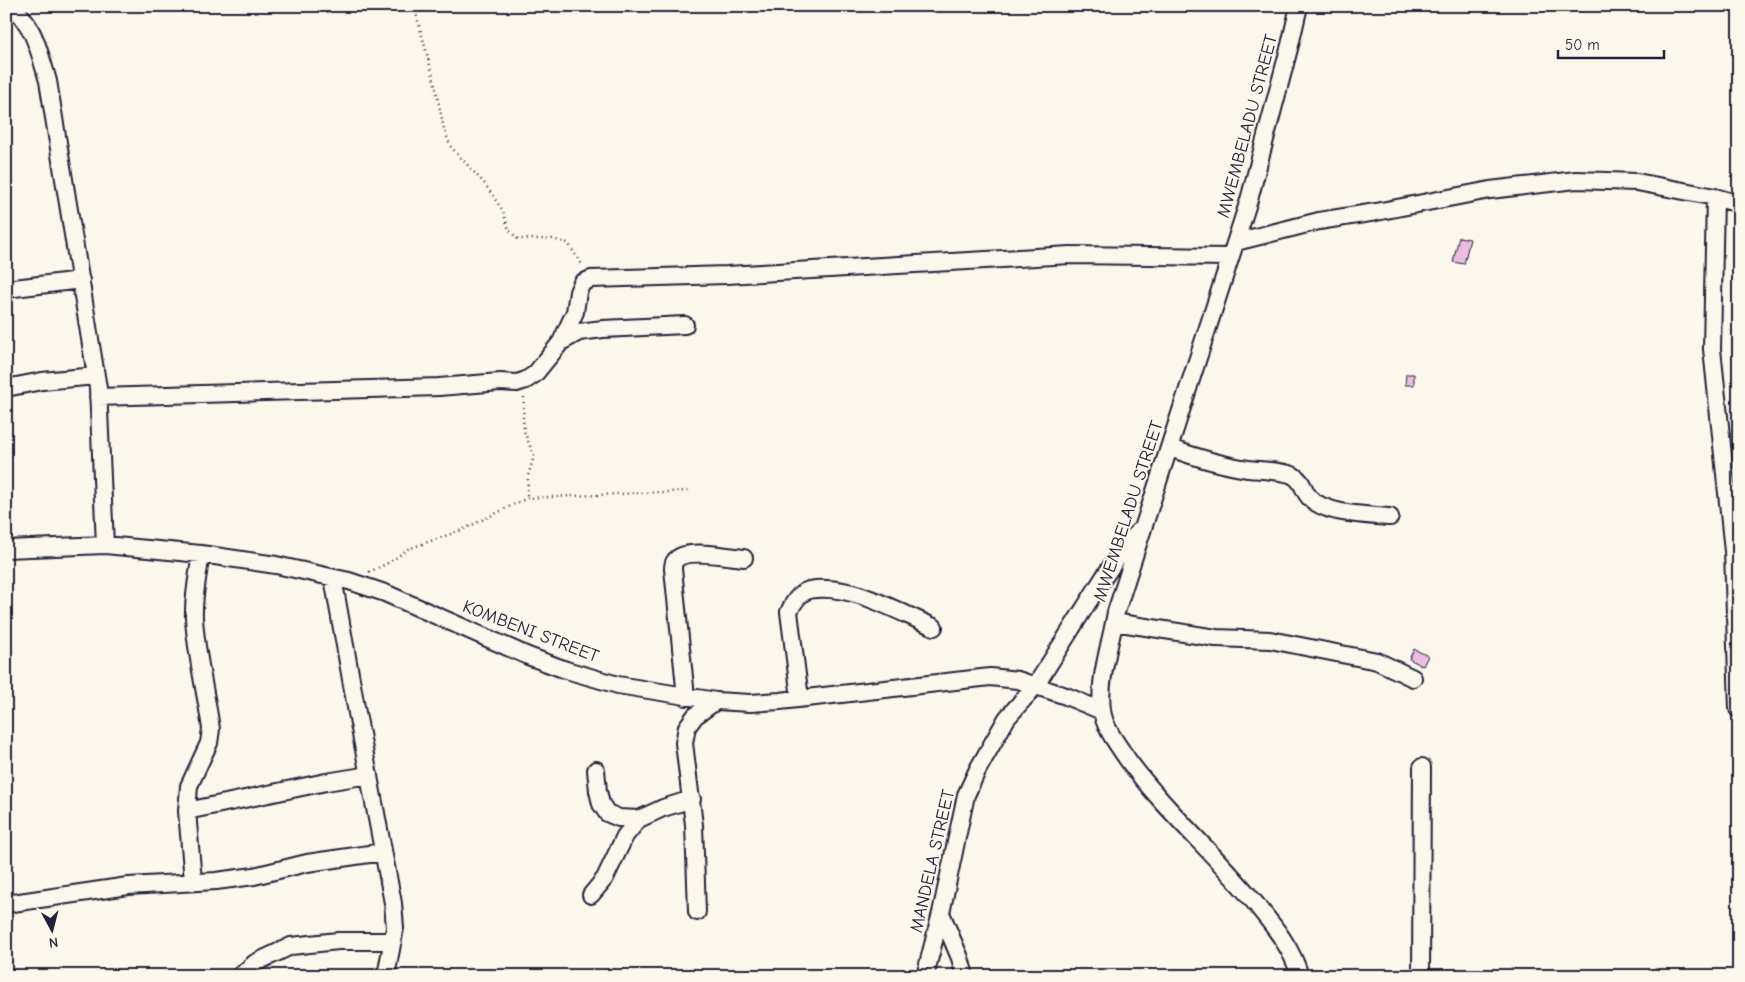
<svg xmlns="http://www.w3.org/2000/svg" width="1745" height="982" viewBox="0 0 1745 982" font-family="'Comic Neue',sans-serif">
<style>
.building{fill:#ebbde0;stroke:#22223b}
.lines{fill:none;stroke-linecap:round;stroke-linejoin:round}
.minor-casing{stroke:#22223b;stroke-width:20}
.path{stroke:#22223b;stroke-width:2.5;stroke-dasharray:1 4;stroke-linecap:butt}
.minor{stroke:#fbf7ec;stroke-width:16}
.labels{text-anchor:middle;stroke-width:4;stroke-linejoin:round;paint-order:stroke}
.street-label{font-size:18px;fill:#22223b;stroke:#fbf7ec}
</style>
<rect width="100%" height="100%" fill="#fbf7ec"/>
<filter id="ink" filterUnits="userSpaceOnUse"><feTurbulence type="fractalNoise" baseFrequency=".02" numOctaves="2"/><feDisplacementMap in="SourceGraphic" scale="10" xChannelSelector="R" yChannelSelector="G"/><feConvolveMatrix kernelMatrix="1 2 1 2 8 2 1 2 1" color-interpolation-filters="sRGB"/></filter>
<g filter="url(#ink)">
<path class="building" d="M1459 237 1470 239 1464 264 1453 262Z
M1406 374H1414V385H1405Z
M1414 649 1428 656 1423 666 1409 659Z"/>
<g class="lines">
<g class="minor-casing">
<path id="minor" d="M10 6C34 22 40 55 48 81L98 388 105 545
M1299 6 1290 45 1249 200 1116 612C1111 644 1098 678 1102 710 1104 728 1118 745 1128 760 1167 813 1219 857 1259 908 1277 930 1292 949 1300 976
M1715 197 1712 349 1733 551 1738 709
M1236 242 1319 221 1376 212 1490 190 1576 180 1637 182 1715 197 1739 204
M6 289 81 280
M561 342 579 332 603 329 685 325
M6 388 42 381 96 376
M98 397 439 387 500 382 517 383 526 380 535 374 561 342 575 312 578 292 582 283 591 279 727 275 1070 255 1229 257
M1170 448C1195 457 1221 465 1248 469 1258 470 1286 471 1294 476 1303 481 1303 490 1309 497 1325 515 1368 515 1390 517
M6 549 105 545 201 554 276 565 349 581 385 593 528 656 566 670 618 685 716 701 750 703 780 701 990 677 1018 680 1066 696 1102 711
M333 578 357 713 393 903 395 928 386 976
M1114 622 1216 638 1270 640 1377 661 1413 678
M686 697 673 569C673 566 673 563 675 561 684 547 729 557 744 558
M800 698 789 612C793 603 799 593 809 590 849 582 898 612 934 627
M596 770 598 791 601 804 607 813 619 818 639 819 663 808 692 799
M187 811 326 782 369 775
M193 881 187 811 189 786 209 743 211 729C206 692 196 655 194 618 193 596 198 575 201 554
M591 895 605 878 625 836 639 819
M6 904 128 886 216 881 254 876 307 863 383 852
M697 912 694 825 684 743 687 727 695 716 716 701
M941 913 960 958 965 976
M240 976 255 963 291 946 338 941H393
M925 976 941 913 966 795 978 769 1007 718 1036 685 1104 577 1124 548 1139 531
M1421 976 1422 767"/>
</g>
<path class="path" d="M414 6 434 80 444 129 451 147 484 183 503 211 509 230 518 239H552L568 243 583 266
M524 397 523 419 524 431 534 456 528 476 527 498
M369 572 390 562 408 549 462 530 527 498 688 491"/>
<use href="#minor" class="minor"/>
</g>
</g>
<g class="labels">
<g class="street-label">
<text transform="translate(1247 126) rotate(-75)" y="6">MWEMBELADU STREET</text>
<text transform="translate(1128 511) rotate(-72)" y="6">MWEMBELADU STREET</text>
<text transform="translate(531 631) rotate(21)" y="6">KOMBENI STREET</text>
<text transform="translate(932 861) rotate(-77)" y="6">MANDELA STREET</text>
</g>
</g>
<rect width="1745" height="982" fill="none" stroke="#fbf7ec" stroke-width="25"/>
<rect x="12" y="12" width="1720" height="957" fill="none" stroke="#22223b" stroke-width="2" filter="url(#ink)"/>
<g transform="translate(52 930) rotate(173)" stroke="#fbf7ec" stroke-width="4" paint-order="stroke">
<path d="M0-4L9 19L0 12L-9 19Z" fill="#22223b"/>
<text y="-8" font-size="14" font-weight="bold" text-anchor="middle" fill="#22223b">N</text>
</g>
<path d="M1558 50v8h106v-8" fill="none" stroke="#22223b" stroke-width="2.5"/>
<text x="1565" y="50" font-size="15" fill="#22223b" stroke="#fbf7ec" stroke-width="4" paint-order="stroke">50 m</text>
</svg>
